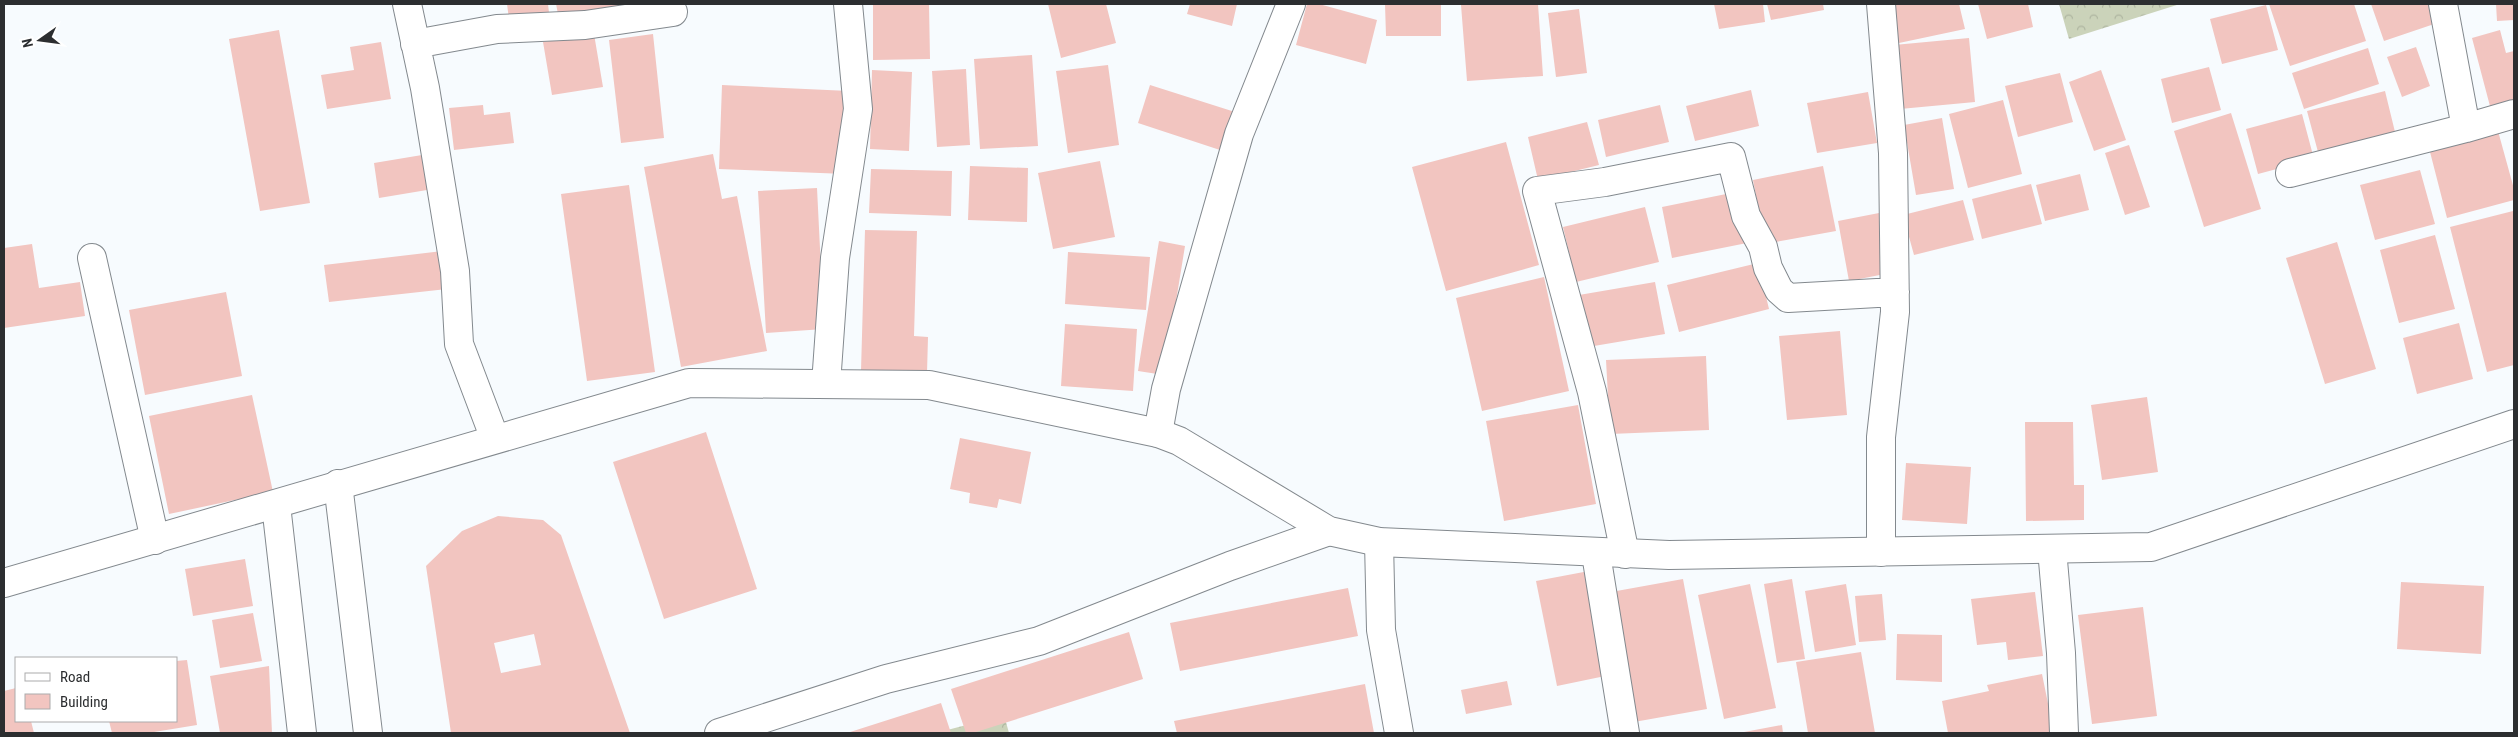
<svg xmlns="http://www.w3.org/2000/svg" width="2518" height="737" viewBox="0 0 2518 737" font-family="'Roboto Condensed',sans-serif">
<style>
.park{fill:url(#park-crowns)}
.building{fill:#f2c5c0;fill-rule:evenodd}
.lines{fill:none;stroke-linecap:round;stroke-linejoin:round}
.minor-casing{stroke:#83898e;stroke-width:30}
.major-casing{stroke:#83898e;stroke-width:30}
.minor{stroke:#fff;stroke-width:28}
.major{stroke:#fff;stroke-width:28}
</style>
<defs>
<pattern id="park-crowns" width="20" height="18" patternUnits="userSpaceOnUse" patternTransform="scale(1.25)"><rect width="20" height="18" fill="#cbd3ba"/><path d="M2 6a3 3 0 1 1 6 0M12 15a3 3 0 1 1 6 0" fill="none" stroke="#aeb5a0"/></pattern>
</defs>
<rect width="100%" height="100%" fill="#f7fbfe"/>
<path class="park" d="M2059 4H2180L2069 39Z
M1004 715 1009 733H936Z"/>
<path class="building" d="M507 4H548L550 21 510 27Z
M556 4H622L623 9 559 19Z
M873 4H929L930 59 873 60Z
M1048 4H1106L1116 43 1061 58Z
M1190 4H1237L1232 26 1187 14Z
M1307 4H1319L1377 20 1366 64 1296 45Z
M1385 4H1441V36H1386Z
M1538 4 1543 76 1467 81 1461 5Z
M1714 4H1763L1765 22 1719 29Z
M1767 4H1823L1824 10 1771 20Z
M1890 4H1959L1965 29 1899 43Z
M1978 4H2028L2033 27 1987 39Z
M2269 4H2354L2366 41 2290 66Z
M2371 4H2437L2443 21 2384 41Z
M2496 4H2514V20L2497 21Z
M2266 5 2278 50 2222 64 2210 19Z
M1579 9 1587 73 1556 77 1548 13Z
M279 30 310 203 260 211 229 39Z
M2500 30 2506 53 2514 51V104L2491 110 2472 38Z
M594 34 603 87 552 95 543 42Z
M653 34 664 138 621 143 609 40Z
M1969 38 1975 102 1900 109 1894 45Z
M381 42 391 99 327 109 321 75 354 70 350 47Z
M2416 47 2430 86 2402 97 2387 57Z
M2368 48 2379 84 2304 109 2292 73Z
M1032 55 1038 146 980 149 974 59Z
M1108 65 1119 145 1068 153 1056 71Z
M2209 67 2221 110 2172 123 2161 79Z
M966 69 970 145 937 147 932 71Z
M872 70 912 72 909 151 870 149Z
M2101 70 2126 140 2094 151 2069 82Z
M2060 73 2073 122 2018 137 2005 86Z
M722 85 849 91 846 174 719 169Z
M1150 85 1235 112 1223 151 1138 123Z
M1751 90 1759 126 1695 141 1686 106Z
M2385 91 2395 132 2318 152 2307 111Z
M1868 92 1877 143 1817 153 1807 103Z
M2003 100 2022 174 1968 188 1949 114Z
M483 105 484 115 510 112 514 143 454 150 449 108Z
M1660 105 1669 142 1606 157 1598 120Z
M2231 113 2261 209 2204 227 2174 131Z
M2302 114 2314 159 2258 174 2246 129Z
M1942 118 1954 189 1916 195 1904 125Z
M1587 122 1599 165 1538 180 1528 137Z
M2498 131 2514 189V200L2447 218 2429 148Z
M1506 142 1539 265 1446 291 1412 167Z
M2129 145 2150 207 2125 215 2105 153Z
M428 154 433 189 379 198 374 163Z
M713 154 722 199 737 196 767 351 681 367 644 167Z
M1100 161 1115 237 1053 249 1038 173Z
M970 166 1028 168 1027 222 968 220Z
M1823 166 1836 231 1765 244 1753 180Z
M871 169 952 171 951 216 869 213Z
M2420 170 2435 224 2375 240 2360 185Z
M2080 174 2089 210 2045 221 2036 185Z
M2031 184 2042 224 1982 239 1972 199Z
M629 185 655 372 587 381 561 194Z
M817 188 824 329 766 333 758 191Z
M1736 192 1747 243 1672 258 1662 207Z
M1963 200 1974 240 1914 255 1903 215Z
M1645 207 1659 262 1576 282 1563 227Z
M2513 211 2514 365 2487 372 2450 227Z
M1879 213 1890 273 1849 281 1838 221Z
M865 230 917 231 914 336 928 337 927 373 861 371Z
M2435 235 2455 309 2399 323 2380 250Z
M1159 241 1185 246 1164 375 1138 371Z
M2337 242 2376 369 2325 384 2286 258Z
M32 244 39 288 80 282 85 316 4 328V248Z
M451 250 456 288 329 302 324 265Z
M1068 252 1150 257 1146 310 1065 304Z
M1758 263 1769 309 1679 332 1667 285Z
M1544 277 1569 391 1482 411 1456 298Z
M1655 282 1665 334 1588 347 1579 295Z
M226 292 242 376 145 395 129 310Z
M2459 323 2473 379 2417 394 2403 338Z
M1065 324 1137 329 1133 391 1061 386Z
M1840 331 1847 415 1787 420 1779 336Z
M1706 356 1709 430 1610 434 1606 360Z
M252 395 273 492 169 514 149 416Z
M2147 397 2158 472 2102 480 2091 405Z
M1578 405 1596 504 1504 521 1486 421Z
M2025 422H2073L2074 485H2084V520L2026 521Z
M706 432 757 589 664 619 613 462Z
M960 438 1031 452 1021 504 999 499 997 508 969 503 970 493 950 489Z
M1906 463 1971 467 1967 524 1902 520Z
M498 516 543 520 561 535 630 733H451L426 566 462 531ZM534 634 541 665 501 673 494 643Z
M245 559 253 606 193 616 185 569Z
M1589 571 1610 675 1557 686 1536 581Z
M1683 579 1707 709 1634 722 1611 592Z
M1792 579 1805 659 1777 663 1764 584Z
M2401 582 2484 586 2481 654 2397 649Z
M1750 584 1776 708 1724 719 1698 595Z
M1846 584 1856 645 1815 652 1805 591Z
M1348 588 1358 636 1180 671 1170 623Z
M2035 592 2043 656 2008 660 2006 642 1977 645 1971 599Z
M1882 594 1886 640 1859 642 1855 596Z
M2143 607 2157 716 2092 724 2078 615Z
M253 613 262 661 220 668 212 620Z
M1129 632 1143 679 973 733H966L951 689Z
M1897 634 1942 635V682L1896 680Z
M1861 652 1875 733H1808L1796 662Z
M187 660 197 725 148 733H112L109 721H176V661Z
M269 666 272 733H220L210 676Z
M2042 674 2054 733H1948L1942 701 1989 691 1987 685Z
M1507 681 1512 705 1466 714 1461 690Z
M1365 684 1374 733H1177L1174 721Z
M16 688V721H31L34 733H4V691Z
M941 703 951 733H847Z
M1782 725 1783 733H1745L1744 732Z"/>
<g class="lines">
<g class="minor-casing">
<path id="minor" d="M407 4 425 88 455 271 459 344 495 439
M1881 4 1893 153 1895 312 1881 437V552
M2443 4 2466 128 2514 114
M415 44 497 29 585 25 673 12
M2290 173 2466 128
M92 258 155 540
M826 384 835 258 858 109 848 4
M1158 433 1166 389 1239 134 1291 4
M338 484 368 733
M276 505 302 733
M1379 542 1381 630 1399 733
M2052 549 2061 653 2064 733
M1596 554 1625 733
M1625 554 1592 392 1537 191 1605 182 1731 157 1746 216 1763 247 1768 268 1779 290 1788 298 1895 292
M719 733 886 679 1039 641 1230 566 1329 531"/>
</g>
<g class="major-casing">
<path id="major" d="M4 583 689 383 929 385 1158 433 1179 441 1329 531 1379 542 1669 555 2151 547 2514 424"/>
</g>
<use href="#minor" class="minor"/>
<use href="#major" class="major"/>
</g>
<rect width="2518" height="737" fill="none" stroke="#2c2e30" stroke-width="10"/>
<rect x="15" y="657" width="162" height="65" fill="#ffffff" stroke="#ababac"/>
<rect x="25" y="673" width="25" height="8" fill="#ffffff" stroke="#ababac"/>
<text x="60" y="682" font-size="15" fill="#2c2e30">Road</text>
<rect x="25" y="694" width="25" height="15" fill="#f2c5c0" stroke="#ababac"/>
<text x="60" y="707" font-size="15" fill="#2c2e30">Building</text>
<g transform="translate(40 40) rotate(256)" stroke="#ffffff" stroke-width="4" paint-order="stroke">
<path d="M0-4L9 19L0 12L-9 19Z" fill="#2c2e30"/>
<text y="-8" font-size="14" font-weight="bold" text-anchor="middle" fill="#2c2e30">N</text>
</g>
</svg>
